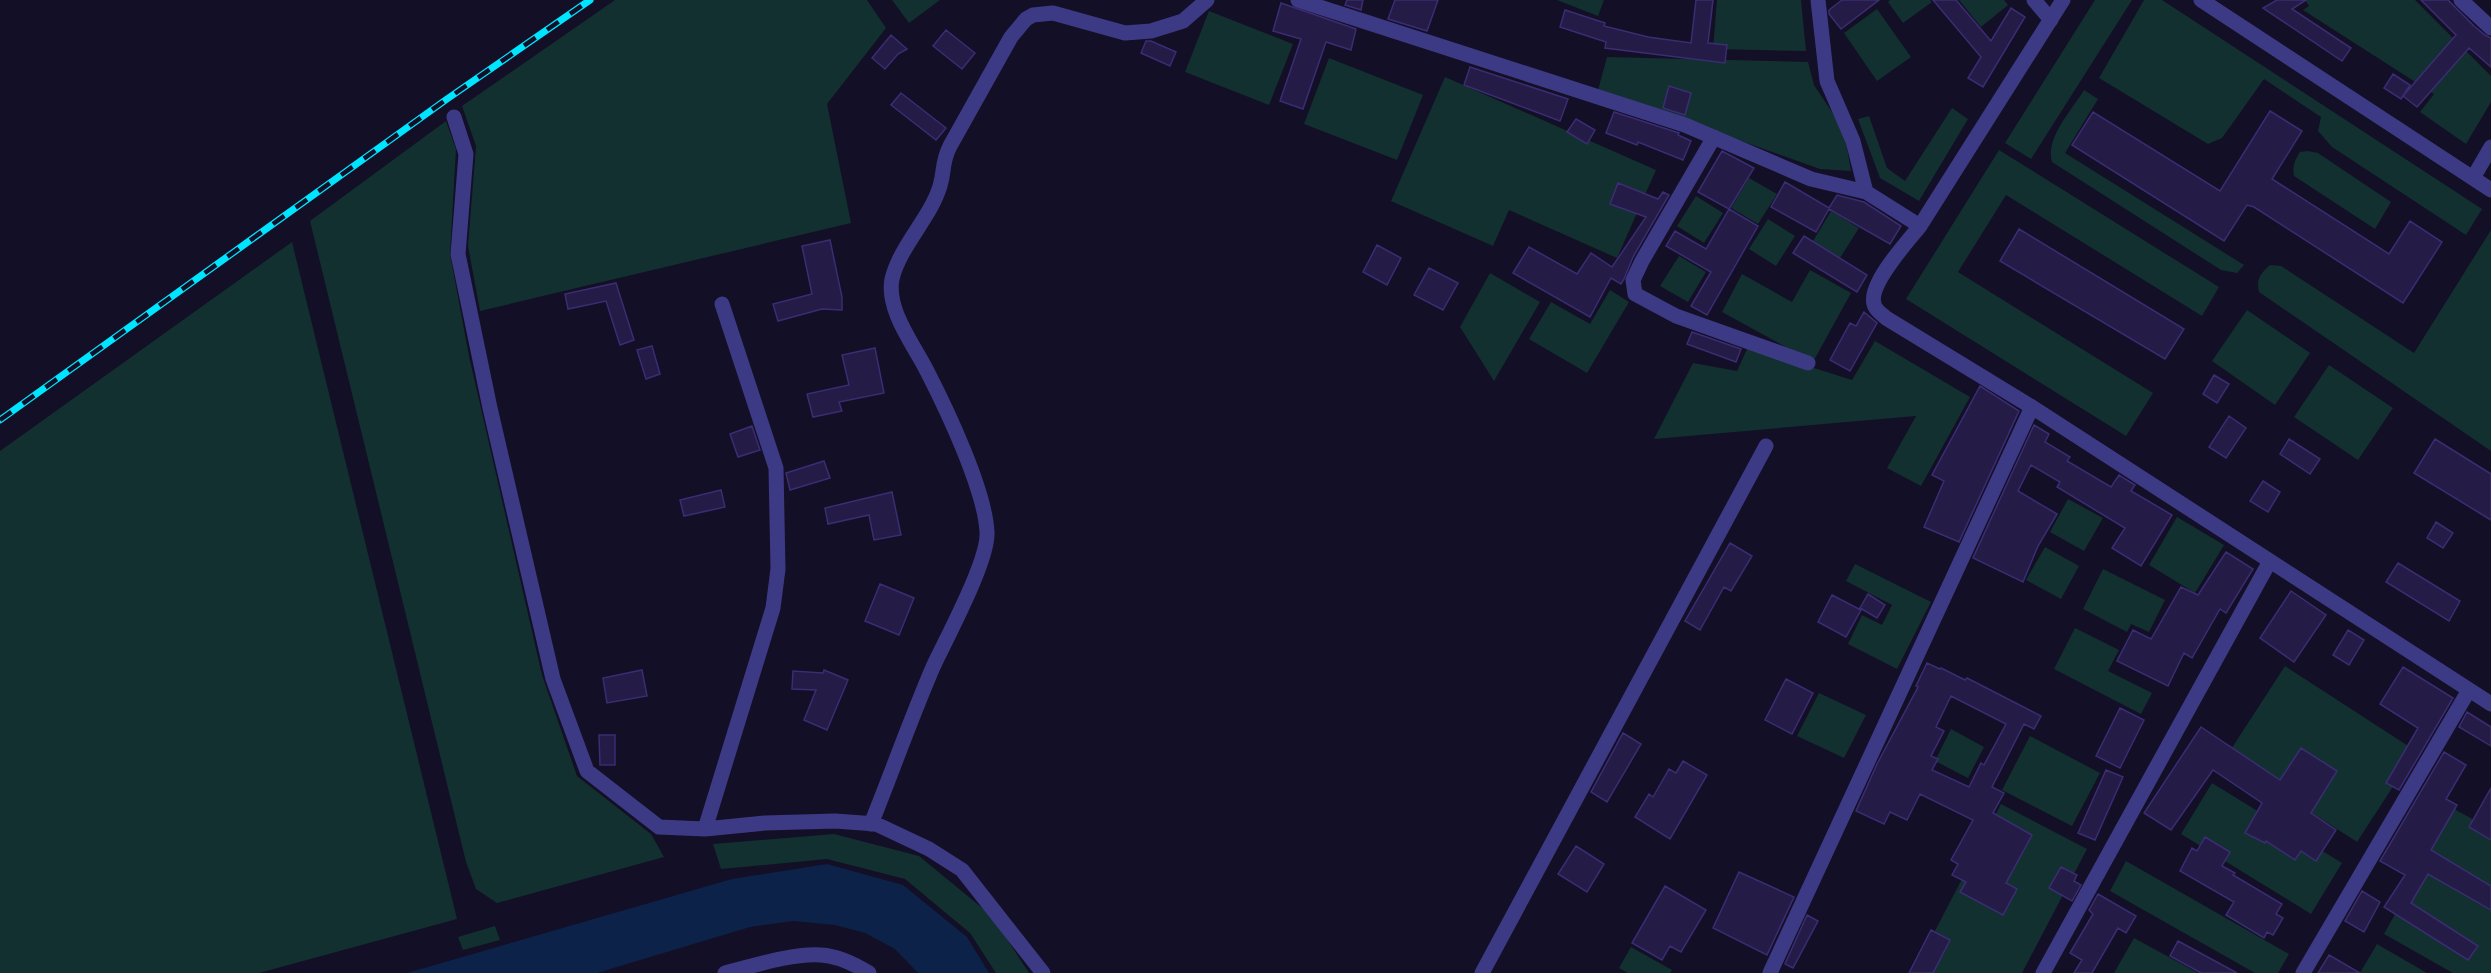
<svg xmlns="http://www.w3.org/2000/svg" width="2491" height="973" viewBox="0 0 2491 973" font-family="Mulish,sans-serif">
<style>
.green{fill:#12302f}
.water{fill:#0c2248}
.building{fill:#241b47;stroke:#3b2d73;stroke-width:1.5;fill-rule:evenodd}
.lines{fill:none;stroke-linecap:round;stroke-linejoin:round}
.minor{stroke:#3d3a85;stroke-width:15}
.rail-casing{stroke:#00e5ff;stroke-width:7}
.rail{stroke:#130f26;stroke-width:4.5;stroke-dasharray:14;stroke-linecap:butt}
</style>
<rect width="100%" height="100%" fill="#130f26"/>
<path class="green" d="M615 0H867L886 28 827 104 851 223 480 311 468 246 476 146 462 106Z
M892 0H940L909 23Z
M1557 0H1604L1598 16Z
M1717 0H1801L1806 51 1713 49Z
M1890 0H1930L1932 2 1903 23 1888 2Z
M1959 0H2004L2008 5 1981 27Z
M2095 0H2132L2031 159 2005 143Z
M2144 0H2162L2482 209 2466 235 2332 147 2318 131 2321 117 2264 79 2222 138 2208 144 2099 78Z
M2305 0H2415L2491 76V102L2466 144 2420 112 2434 94 2303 10 2309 6Z
M1877 9 1911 57 1877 81 1844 33Z
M1209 11 1293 44 1269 105 1185 72Z
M1607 57 1808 62 1814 85 1844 130 1851 171 1820 169 1598 90Z
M1329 58 1423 95 1397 160 1304 124Z
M1445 77 1656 170 1617 258 1509 210 1493 246 1391 201Z
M2084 90 2098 99 2065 153 2244 265 2237 273 2221 270 2052 162C2045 138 2072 110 2084 90Z
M1952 108 1968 119 1919 201 1880 178 1858 119 1869 116 1887 168 1905 181Z
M446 121 456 149 450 254 469 356 542 675 577 776 651 834 664 857 497 903 476 889 466 862 310 221Z
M1999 150 2219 287 2202 316 2006 195 1958 272 2153 393 2126 436 1906 299Z
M2308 151 2318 153 2391 202 2375 229 2294 176C2292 166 2295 160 2300 152Z
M1749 178 1777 194 1758 224 1731 208Z
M1696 196 1723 213 1704 243 1677 226Z
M1831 211 1859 228 1840 258 1813 241Z
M1768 219 1795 236 1776 266 1749 249Z
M2491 230V451L2259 292C2256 279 2260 274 2270 265L2281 266 2414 353Z
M292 242 457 919 259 973H0V451Z
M1679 256 1706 272 1688 302 1660 286Z
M1810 270 1851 293 1813 362 1722 312 1742 274 1792 302Z
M1490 273 1540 302 1494 381 1460 327Z
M1610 290 1629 302 1587 373 1529 339 1551 302 1590 324Z
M2247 310 2310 353 2275 405 2212 361Z
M1875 341 1970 397 1921 486 1887 468 1916 416 1654 439 1693 363 1737 371 1748 347 1852 380Z
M2329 365 2393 408 2358 460 2294 417Z
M2068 499 2103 518 2084 551 2050 532Z
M2177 517 2224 545 2195 593 2149 565Z
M2045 547 2079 566 2061 599 2026 580Z
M1855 564 1931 602 1897 669 1848 644 1862 615 1882 625 1892 605 1846 581Z
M2103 569 2165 600 2149 632 2131 624 2127 632 2083 609Z
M2075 628 2119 650 2108 671 2152 693 2141 714 2054 669Z
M2285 666 2416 751 2357 842 2226 757Z
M1819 693 1866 715 1844 758 1797 736Z
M1951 729 1984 747 1968 778 1935 761Z
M2030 736 2100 773 2072 826 2002 790Z
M2212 783 2342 863 2311 914 2181 834Z
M2001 804 2087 849 2022 973H1913Z
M2454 809 2491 829V973H2453L2384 934Z
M834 834 919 856 992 916 1029 973H996L970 933 905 879 827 859 721 869 713 844Z
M2126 861 2289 954 2278 973H2255L2110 891Z
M495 926 500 940 463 950 458 937Z
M2134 938 2198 973H2114Z
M2377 944 2427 973H2360Z
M1631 947 1672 970 1670 973H1628L1619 968Z"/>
<path class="water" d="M827 864 903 885 967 937 989 973H918L895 949 865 933 835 925 794 921 750 927 597 973H407L732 879Z"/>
<path class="building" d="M1347 0H1363L1361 10 1345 5Z
M1395 0H1438L1427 31 1388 19Z
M1696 0H1713L1708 43 1727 45 1725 63 1605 48 1606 42 1560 27 1565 10 1605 23 1604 26 1648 37 1691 43Z
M1842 0H1879L1841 29 1829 14V10Z
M1933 0H1956L1991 41 2011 8 2025 17 1983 87 1968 78 1981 57Z
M2277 0H2306L2292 9 2351 48 2342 61 2263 8Z
M2421 0H2448L2474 26 2485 35 2491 38V67L2469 48 2417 107 2403 96 2456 35Z
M1281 3 1356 29 1351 50 1326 42 1303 109 1280 101 1301 39 1273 31Z
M946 30 975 53 962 69 933 46Z
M891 35 907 49 898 54 885 69 872 58Z
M1146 41H1151L1176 52 1170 66 1141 53Z
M1470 67 1568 99 1560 121 1464 85Z
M2393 74 2410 85 2401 99 2384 88Z
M1669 86 1691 93 1685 115 1663 108Z
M901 93 946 128 936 140 891 105Z
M2270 111 2302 131 2272 179 2389 254 2410 221 2442 242 2403 303 2254 207 2247 205 2224 241 2072 145 2093 112 2220 191Z
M1614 112 1679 133 1678 135 1691 141 1683 160 1638 142 1637 145 1606 133Z
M1576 119 1595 130 1587 144 1567 132Z
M1722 151 1754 168 1729 209 1698 192Z
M1785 182 1829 208 1837 195 1864 202 1901 226 1890 244 1829 209 1816 232 1771 207Z
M1618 183 1658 199 1663 192 1669 195 1633 257 1624 279 1621 284 1611 278 1590 317 1513 273 1529 247 1577 274 1591 253 1612 267 1646 217 1610 204Z
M1729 209 1758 226 1707 315 1691 306 1711 272 1666 246 1675 231 1706 249Z
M2019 229 2184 329 2165 359 2000 261Z
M1804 236 1867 275 1857 292 1793 253Z
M830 240 842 297V310L822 309 778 321 773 304 812 294 802 246Z
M1377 245 1401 258 1387 285 1363 272Z
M1429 268 1458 283 1443 310 1414 295Z
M616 283 634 340 620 345 606 301 568 309 565 294Z
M1864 312 1877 323 1850 371 1830 360 1850 323 1856 326Z
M1692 332 1741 349 1736 362 1687 344Z
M652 346 660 374 646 379 637 350Z
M875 348 884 393 839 402 842 411 813 417 807 394 849 385 842 355Z
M2214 375 2229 384 2217 403 2203 394Z
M1980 386 2019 411 1959 542 1924 527 1944 481 1932 475Z
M2229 416 2246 428 2226 458 2209 447Z
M2034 425 2049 434 2045 442 2070 457 2067 461 2111 487 2119 475 2135 485 2131 491 2172 515 2141 566 2112 548 2125 528 2057 487 2060 482 2031 465 2018 491 2057 514 2038 546 2023 582 1973 558Z
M752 426 760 450 738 457 730 434Z
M2289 439 2320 459 2310 474 2280 454Z
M2435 439 2491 474V520L2414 473Z
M824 461 830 478 790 490 786 473Z
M2263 481 2280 492 2268 512 2250 501Z
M721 490 725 507 684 516 680 500Z
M892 492 901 535 874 540 869 515 828 524 825 508Z
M2436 522 2453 533 2443 548 2427 538Z
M1730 543 1752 556 1731 591 1724 587 1700 630 1685 621Z
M2226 552 2253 569 2226 613 2220 609 2192 658 2184 653 2168 686 2117 661 2133 630 2151 639 2181 587 2198 595Z
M2398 563 2460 601 2449 621 2386 582Z
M880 584 914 598 899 635 865 621Z
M2291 591 2326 615 2294 662 2260 638Z
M1868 594 1885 605 1877 618 1860 608Z
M1832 595 1861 610 1846 637 1818 622Z
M2348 630 2364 640 2349 665 2333 655Z
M1927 663 1940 669 1941 668 1965 680 1967 678 2041 716 2034 729 2024 724 1992 787 2004 793 1993 813 2032 835 2006 883 2017 889 2003 915 1960 892 1966 882 1952 875 1958 864 1951 860 1973 820 1920 794 1907 820 1890 812 1884 824 1856 811 1877 764 1918 687 1916 686ZM1951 696 2006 724 1984 765 1981 763 1969 787 1932 770 1938 759 1931 756 1944 731 1936 727Z
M2403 667 2453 698 2399 790 2386 783 2418 728 2380 704Z
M642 670 647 696 607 703 603 678Z
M824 670 848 680 827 730 804 720 816 690 792 689 793 671 823 673Z
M1786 679 1813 693 1792 734 1765 720Z
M2120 708 2144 720 2120 768 2096 756Z
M2467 712 2491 727V746L2459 727Z
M2201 727 2280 780 2301 748 2337 771 2311 813 2336 830 2316 861 2301 851 2295 860 2266 841 2265 843 2245 833 2262 803 2213 770 2171 830 2144 813Z
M1623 733 1641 744 1607 802 1591 792Z
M599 735H615V765H600Z
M2444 752 2466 765 2446 799 2457 805 2431 850 2491 886V910L2428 874 2411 903 2478 946 2468 960 2384 907 2405 875 2380 861Z
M1683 761 1707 775 1670 839 1635 817 1649 794 1653 797 1669 769 1676 773Z
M2106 770 2123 777 2095 840 2078 833Z
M2491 788V840L2469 827Z
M2205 837 2230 852 2222 866 2235 873 2233 875 2282 904 2276 914 2283 918 2273 935 2267 932 2264 938 2226 915 2234 902 2180 871 2192 848 2197 851Z
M1576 846 1604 864 1587 892 1558 874Z
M2061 867 2077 875 2074 881 2081 885 2072 901 2049 888Z
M1739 872 1794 897 1767 955 1713 928Z
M1665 886 1706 910 1681 952 1670 946 1662 960 1632 943Z
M2362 891 2380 902 2364 932 2345 921Z
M2098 894 2136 916 2126 933 2118 928 2092 973H2074L2082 960 2070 953 2093 914 2089 910Z
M1807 915 1818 921 1793 968 1785 964Z
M1931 930 1950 940 1933 973H1909Z
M2178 941 2237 973H2201L2170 956Z
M2329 955 2360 973H2318Z"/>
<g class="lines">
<path class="minor" d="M1298 0 1685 125 1811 179 1866 192 1920 226
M1818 0 1827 81 1853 141 1866 192
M2034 0 2051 20
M2063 0 1920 226C1908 241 1868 284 1874 304 1875 310 1882 314 1886 318L2032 407 2491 704
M2201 0 2491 190
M2461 0 2491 28
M454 117 466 154 458 254 490 408 553 679 587 771 659 827 705 829 773 608 778 569 776 468 722 304
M1714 137 1642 261 1633 280 1635 294 1676 316 1808 363
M2473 178 2491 147
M871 824C892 772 911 718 933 667 946 639 989 560 987 532 985 490 947 410 927 371 914 345 886 310 892 279 900 246 931 217 940 186 945 170 941 164 950 146L1011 37 1026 19 1033 15 1053 13 1125 33 1151 31 1183 21 1207 0
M705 829 765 823 835 821 876 824 929 849 962 870 1043 973
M725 973C753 966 792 953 821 955 838 956 856 965 869 973
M1482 973 1766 446
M1770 973 2032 407
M2043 973 2270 561
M2303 973 2469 690"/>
<g class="rail-casing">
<path id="rail" d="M0 420 447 99 590 0"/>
</g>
<use href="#rail" class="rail"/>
</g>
</svg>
